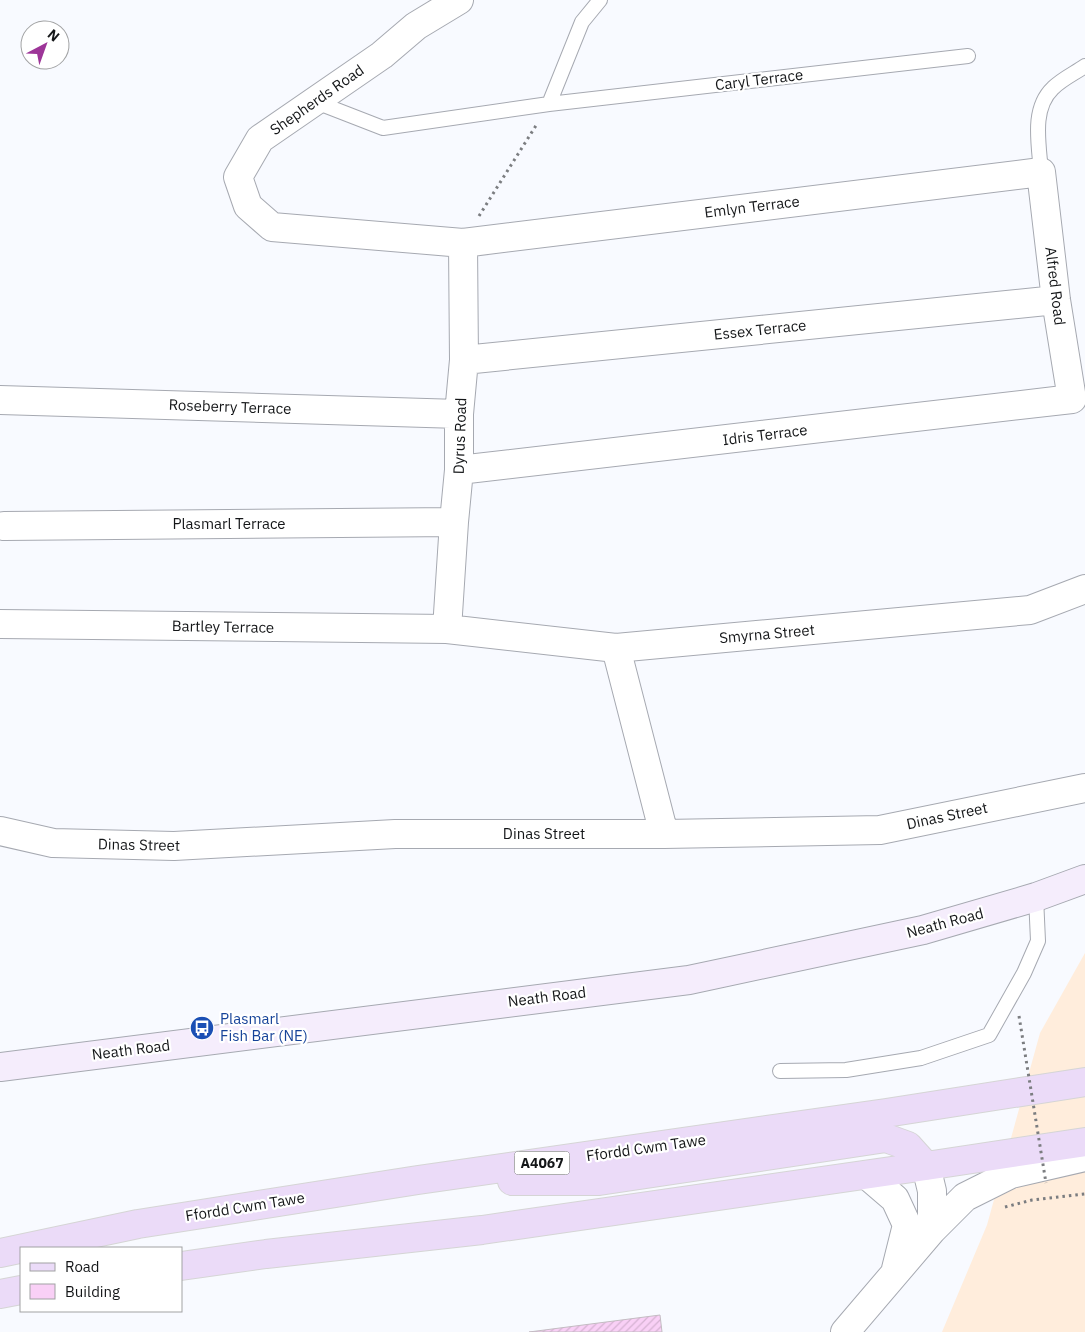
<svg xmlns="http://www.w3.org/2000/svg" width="1085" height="1332" viewBox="0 0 1085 1332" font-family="'IBM Plex Sans',sans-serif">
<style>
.commercial{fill:#ffeddc}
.building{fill:url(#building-hatch);stroke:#c3bcc2}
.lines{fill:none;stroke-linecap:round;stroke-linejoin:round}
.service-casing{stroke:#a6a9b1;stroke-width:16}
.minor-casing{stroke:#a6a9b1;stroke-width:30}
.secondary-casing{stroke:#a6a9b1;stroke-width:30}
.primary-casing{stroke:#d5d5d5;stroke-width:30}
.path{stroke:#7b7d80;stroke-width:3;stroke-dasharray:2.5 4;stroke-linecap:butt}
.service{stroke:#fff;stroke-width:14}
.minor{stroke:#fff;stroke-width:28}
.secondary{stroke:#f5edfc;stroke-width:28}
.primary{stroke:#ebdbf8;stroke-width:28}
.path-bridge{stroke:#7b7d80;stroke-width:3;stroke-dasharray:2.5 4;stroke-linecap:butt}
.labels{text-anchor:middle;stroke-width:4.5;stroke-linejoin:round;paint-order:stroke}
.shield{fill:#fff;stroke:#5a5c5d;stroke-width:1}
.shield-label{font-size:14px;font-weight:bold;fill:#141618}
.street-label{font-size:15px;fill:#141618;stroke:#fff}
.transit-label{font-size:15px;fill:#164399;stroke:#fff;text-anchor:start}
</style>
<defs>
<pattern id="building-hatch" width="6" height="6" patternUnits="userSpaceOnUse" patternTransform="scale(1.25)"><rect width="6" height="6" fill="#f9d0f6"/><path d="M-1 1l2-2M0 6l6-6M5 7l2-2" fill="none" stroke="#d5b2d2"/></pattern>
</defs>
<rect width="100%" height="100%" fill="#f8faff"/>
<path class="commercial" d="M1085 953V1332H942L987 1225 1040 1033Z"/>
<path class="building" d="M660 1315 662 1332H529Z"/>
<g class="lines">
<g class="service-casing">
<path id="service" d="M316 102 383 128 549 104 968 56
M549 104 582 22 600 0
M1041 172C1039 144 1031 109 1053 88 1062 79 1075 73 1085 66
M780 1071 846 1070 921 1058 989 1035 1024 973 1038 941 1036 897"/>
</g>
<g class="minor-casing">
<path id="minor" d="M464 360 1056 300
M0 400 459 414
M459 470 1072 399 1056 300 1041 172 463 243 272 227 248 206 238 177 260 139 382 55 416 26 459 0
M4 526 454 522
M0 624 447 629 616 648 1030 610 1085 589
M447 629 454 522 459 470V414L464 360 463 243
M616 648 664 834
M0 831 53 843 174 846 395 834H664L880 830 1085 788
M867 1175 895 1199 907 1225 896 1269
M932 1230 965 1197 1011 1174 1085 1157
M845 1332 932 1230V1191L926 1166"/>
</g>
<g class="secondary-casing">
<path id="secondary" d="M0 1067 689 980 923 930 1036 897 1085 879"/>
</g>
<g class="primary-casing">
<path id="primary" d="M512 1181H599L886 1138 908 1146 926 1166
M0 1253 138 1224 418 1180 886 1113 1085 1082
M181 1266 266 1254 482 1230 926 1166 1085 1142
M0 1294 21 1290"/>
</g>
<path class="path" d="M479 216 537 124
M1005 1207 1032 1200 1085 1194"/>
<use href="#service" class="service"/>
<use href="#minor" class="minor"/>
<use href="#secondary" class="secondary"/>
<use href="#primary" class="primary"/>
<path class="path-bridge" d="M1019 1016 1046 1183"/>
</g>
<defs>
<g id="bus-disc" transform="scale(1.25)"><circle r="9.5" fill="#1a4fb4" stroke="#fff"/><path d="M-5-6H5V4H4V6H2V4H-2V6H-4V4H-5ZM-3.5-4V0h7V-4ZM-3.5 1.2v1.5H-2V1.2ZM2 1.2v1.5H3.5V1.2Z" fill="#fff"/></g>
</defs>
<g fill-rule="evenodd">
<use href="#bus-disc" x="202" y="1028"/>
</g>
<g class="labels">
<rect class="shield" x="514.5" y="1151.5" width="55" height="23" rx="4"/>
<g class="shield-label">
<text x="542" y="1168">A4067</text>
</g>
<g class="street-label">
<text transform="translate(759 80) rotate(-7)" y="5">Caryl Terrace</text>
<text transform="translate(317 100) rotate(-35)" y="5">Shepherds Road</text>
<text transform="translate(752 207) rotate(-7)" y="5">Emlyn Terrace</text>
<text transform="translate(1055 286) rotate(83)" y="5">Alfred Road</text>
<text transform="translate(760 330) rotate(-6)" y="5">Essex Terrace</text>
<text transform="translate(230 407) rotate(2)" y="5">Roseberry Terrace</text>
<text transform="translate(765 435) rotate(-7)" y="5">Idris Terrace</text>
<text transform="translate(460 436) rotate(-88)" y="5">Dyrus Road</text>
<text x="229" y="529">Plasmarl Terrace</text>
<text transform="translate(223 627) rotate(1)" y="5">Bartley Terrace</text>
<text transform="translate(767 634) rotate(-5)" y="5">Smyrna Street</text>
<text transform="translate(947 816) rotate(-12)" y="5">Dinas Street</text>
<text x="544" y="839">Dinas Street</text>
<text transform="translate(139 845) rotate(1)" y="5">Dinas Street</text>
<text transform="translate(945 923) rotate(-15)" y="5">Neath Road</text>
<text transform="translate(547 997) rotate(-7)" y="5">Neath Road</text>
<text transform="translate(131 1050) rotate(-7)" y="5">Neath Road</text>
<text transform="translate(646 1148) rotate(-8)" y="5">Ffordd Cwm Tawe</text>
<text transform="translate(245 1207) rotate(-9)" y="5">Ffordd Cwm Tawe</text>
</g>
<g class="transit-label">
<text x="220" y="1024">Plasmarl<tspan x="220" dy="17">Fish Bar (NE)</tspan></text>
</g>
</g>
<rect x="20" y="1247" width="162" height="65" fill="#ffffff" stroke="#a1a2a3"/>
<rect x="30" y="1263" width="25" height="8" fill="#ebdbf8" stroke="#a1a2a3"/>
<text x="65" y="1272" font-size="15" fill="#141618">Road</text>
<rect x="30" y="1284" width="25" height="15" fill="#f9d0f6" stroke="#a1a2a3"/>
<text x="65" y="1297" font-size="15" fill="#141618">Building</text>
<g transform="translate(45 45) rotate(41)"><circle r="24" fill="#ffffff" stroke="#a1a2a3"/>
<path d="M0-4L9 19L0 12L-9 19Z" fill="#9d3598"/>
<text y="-8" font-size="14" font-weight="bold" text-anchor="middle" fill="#141618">N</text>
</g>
</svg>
